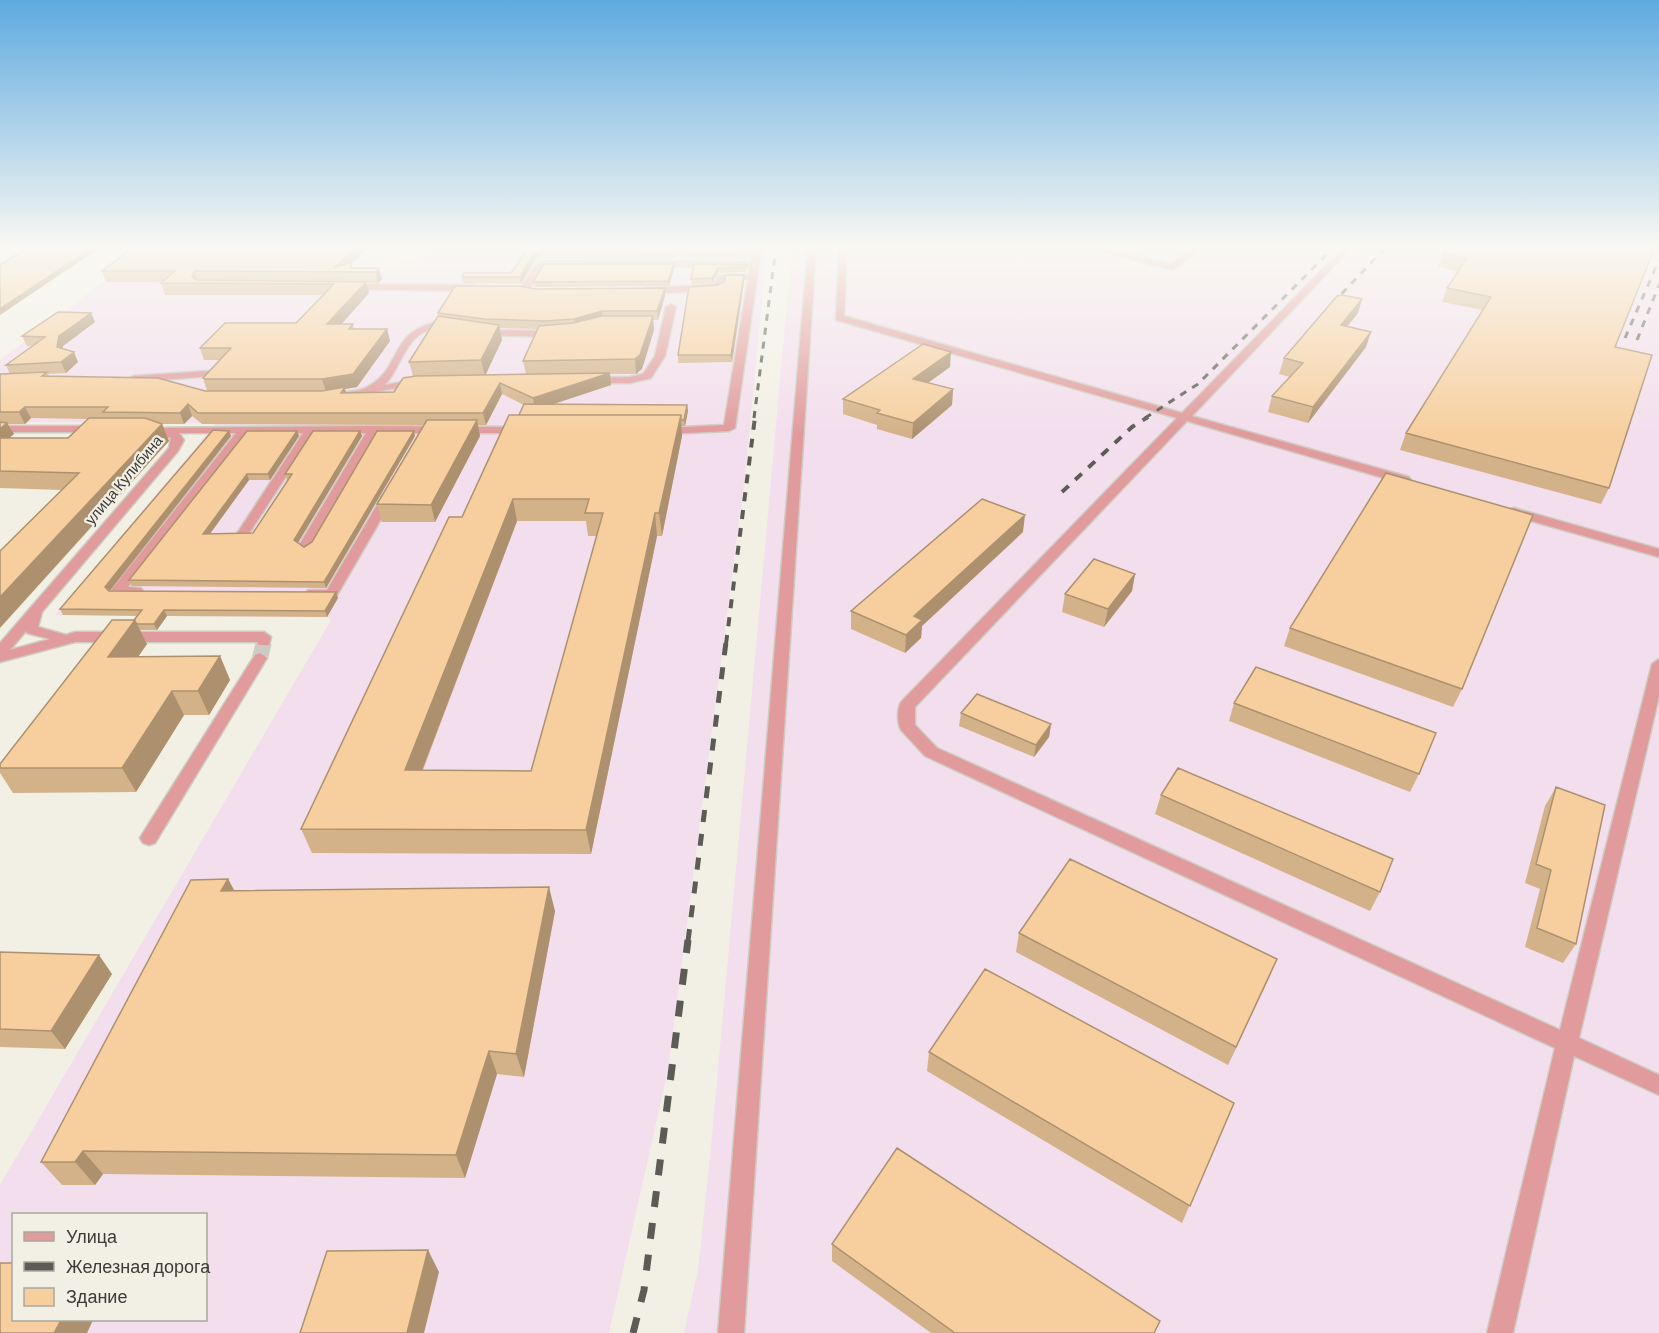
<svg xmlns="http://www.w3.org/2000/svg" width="1659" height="1333" viewBox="0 0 1659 1333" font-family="Barlow,sans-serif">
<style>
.industrial{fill:#f3deed;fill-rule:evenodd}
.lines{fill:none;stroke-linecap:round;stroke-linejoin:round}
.minor-tunnel{stroke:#ceccc2;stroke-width:16;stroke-dasharray:16 8;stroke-linecap:butt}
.minor-casing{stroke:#ceccc2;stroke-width:3}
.minor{fill:#e19b9d;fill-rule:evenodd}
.rail-far3{stroke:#5c5b55;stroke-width:3;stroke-dasharray:7 7;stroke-linecap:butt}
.rail-far2{stroke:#5c5b55;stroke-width:4;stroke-dasharray:9 9;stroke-linecap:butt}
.rail-far1{stroke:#5c5b55;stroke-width:5;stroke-dasharray:12 12;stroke-linecap:butt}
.rail{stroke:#5c5b55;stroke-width:7;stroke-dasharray:16 16;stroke-linecap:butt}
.wall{fill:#d4b289;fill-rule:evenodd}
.shaded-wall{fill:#ad916f}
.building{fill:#f7cf9f;stroke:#ad916f;stroke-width:1.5;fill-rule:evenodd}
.labels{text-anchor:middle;stroke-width:4.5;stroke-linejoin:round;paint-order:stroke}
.street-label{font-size:15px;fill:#3c3b37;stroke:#f2f0e5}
</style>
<rect width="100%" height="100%" fill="#f2f0e5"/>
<path class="industrial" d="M433 247H767L746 467 668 1070 609 1333H0V1185L331 620 327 617 55 615 216 423 0 422V360L114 274 234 262 401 263 433 253ZM14 1214H206V1320H14Z
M792 247H1659V1333H684L698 1270 710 1158Z"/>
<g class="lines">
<path class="minor-tunnel" d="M260 658 264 642"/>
<g class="minor-casing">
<path id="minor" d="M753 247H761L759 264 735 428 729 431 663 434 657 431 663 428 724 425 748 279 725 280 723 287 718 290 645 294 640 291 645 288 714 284 718 275H748L750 267 543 266 528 291 520 289 536 263 540 260 750 261Z
M808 247H816L744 1333H718Z
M839 247H847L844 316 1182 413 1344 247H1352L1192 416 1409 477 1411 480 1405 484 1401 483 1187 421 915 707V725L937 748 1560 1030 1652 664 1659 659V696L1579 1038 1659 1075V1095L1574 1056 1513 1333H1487L1555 1048 925 756 901 730C897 723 897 709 901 702L1177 418 836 320Z
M1083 247H1096L1171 264 1195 247H1204L1173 270Z
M1640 247H1659V252Z
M348 284 474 285 479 288 474 291 345 289V285Z
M671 304 676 307 665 356 651 378 630 383H586V379L590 378 630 377 643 374 655 356 666 307Z
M433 323 451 325 456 328C447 334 435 327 424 332 405 341 399 370 385 385L419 379 423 380V384L342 397V393C351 391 362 391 369 386 401 368 390 334 433 323Z
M480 330 555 331 560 334 555 337 477 335V331Z
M208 371 212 372V376L134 382 129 379 134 376Z
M0 426H96L102 429 96 432H0Z
M374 426 522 427 528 430 522 433H377L312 547 305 551 298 547 366 433H314L248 535 242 539 236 535 303 433H248L128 587 141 588 143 591 141 594 112 595 110 592 112 589 236 433H179L184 440 178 451 42 612 38 627 66 635 75 632H264L271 637 269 645H259L257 642H75L0 662V643L169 448 171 438 149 432V428ZM26 631 27 633 50 639 10 650Z
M389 491 395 495 336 597 308 596 306 593 308 590H327L383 495Z
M1514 508 1659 549V557L1510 515V509Z
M260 653 267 658 155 843 149 845 143 843 140 838 143 833 255 655Z"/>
</g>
<use href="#minor" class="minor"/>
<path class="rail-far3" d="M1332 304 1386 247
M1625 338 1659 260
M1637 340 1659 285
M754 418 776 247
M1145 418 1198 384 1334 247"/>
<path class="rail-far2" d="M1062 492 1132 427 1148 417
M726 644 755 417"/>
<path class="rail-far1" d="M688 941 726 642"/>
<path class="rail" d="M633 1333 644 1290 688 940"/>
</g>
<path class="wall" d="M529 247H554L550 249 621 250 624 247H742V249H749V256L748 259 691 258 678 255 677 258H540L535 260 521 284 463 283 462 277 511 273Z
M1448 247 1615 347 1609 488 1601 504 1400 450 1406 433 1483 310 1442 302 1447 288 1458 271 1438 267 1443 254Z
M674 264V269L669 286 534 287 533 282Z
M694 264 747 265V269L746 272 718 273 712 283 692 284 691 279Z
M351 265 352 268H379L382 279 378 283H366L369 293 341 324H353L354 329H387L390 341 357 387 345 389 346 393 394 392 413 376 409 362 438 316V313L536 289 665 296 658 320H653L654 330 642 369 636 374H610L611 385 551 405H687L688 411 685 426H681L682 436 662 536H657L591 854 312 853 301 829 462 517 519 415 524 405 502 394 486 425H478L480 436 435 522H382L377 504 424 425 202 424 192 416 184 424H162L169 441 61 490 0 488V374H10L6 365 32 346H27L22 336 91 313 95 322 63 346V349L78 362 66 373 48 374 49 376 207 391 203 378 220 360H204L200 348 296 323 324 295H165L161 283 162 282H106L102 271ZM500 328 537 329 523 361 526 374 485 375 502 340ZM31 418 88 419 68 438H9L14 434 8 424H25ZM517 521H586L588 536H597L531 771 423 770Z
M744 282 732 362 678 363V355L718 285Z
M1358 313 1347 327 1366 347 1308 423 1268 412 1272 396 1290 377 1279 374 1284 358Z
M950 367 928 383 953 389 952 405 912 439 877 429V425L843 414V399Z
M229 431 231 436 110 591 338 598 327 617 167 616 157 630H140L147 644 138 657 220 656 230 680 209 715H184L136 792 13 793 0 773V764L138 616 63 615 60 609Z
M297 431 299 436 270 480H249L210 534 253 533 288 480H287L285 474 360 431 362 436 298 543 304 547 312 542 415 436 326 588 132 586 129 580Z
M1023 532 922 626 921 638 905 653 851 629V611Z
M1135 574 1132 591 1104 627 1062 612 1065 594Z
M1290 628 1462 689 1453 707 1284 646Z
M1234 703 1419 774 1410 792 1229 721Z
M961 713 1051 724 1049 737 1034 757 959 726Z
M1556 787 1576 944 1563 963 1525 947 1540 889 1525 883 1545 806Z
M1161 795 1380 892 1370 911 1155 814Z
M228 879 234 890 555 911 524 1077 497 1074 465 1178 103 1174 95 1185H62L41 1162Z
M1019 933 1277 959 1228 1065 1016 952Z
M0 952 112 974 65 1049 0 1047Z
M929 1052 1234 1103 1182 1223 927 1071Z
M832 1244 1154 1333H931L832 1261Z"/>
<path class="shaded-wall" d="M93 247H101L0 315V309Z
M355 247H368L351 265 353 272 335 267Z
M541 247H554L546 251H539L540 258 535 260 521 284 520 277 537 249Z
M674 264V269L669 286 668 281Z
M379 268 382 279 378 283 375 272Z
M718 268V273L712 283V278Z
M194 271 198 282 192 277Z
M744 275V282L732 362 731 355Z
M366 282 369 293 331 336 327 324Z
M665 288V296L658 320 657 311Z
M1362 299 1358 313 1336 340 1341 325Z
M602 311 603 320 576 328 574 319Z
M91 313 95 322 63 346 62 357 57 347 59 336Z
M653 316 654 330 642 369 636 374 635 359Z
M499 325 502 340 485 376 481 360Z
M387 329 390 341 357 387 345 389 348 399 326 392 322 379Z
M1371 332 1366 347 1308 423 1313 407Z
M74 352 78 362 66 373 61 362Z
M951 352 950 367 912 394 913 379Z
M610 373 611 385 535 410 533 398Z
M500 383 502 394 486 425 483 413Z
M953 389 952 405 912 439 913 423Z
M188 404 192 416 184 424 180 413Z
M687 405 688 411 685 426 684 420Z
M25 407 31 418 25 424 19 412Z
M681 415 682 436 662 536 659 513Z
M477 420 480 436 435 522 431 505Z
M7 423 14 434 0 446V429Z
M162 424 169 441 0 628V597Z
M229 431 231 436 108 593 105 587Z
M297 431 299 436 270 480 268 474Z
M360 431 362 436 296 546 294 540Z
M414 431 415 436 326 588 324 582Z
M247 474 249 480 206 539 203 534Z
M513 499 517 521 413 794 405 770Z
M655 513 657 536 591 854 586 830Z
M1025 515 1023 532 922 626 921 638 905 653 906 635 914 616Z
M1135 574 1132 591 1104 627 1108 609Z
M336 592 338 598 327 617 325 611Z
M164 610 167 616 157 630 154 624Z
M135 620 147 644 121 681 108 657Z
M220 656 230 680 209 715 198 691Z
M172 691 184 715 136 792 122 768Z
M1051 724 1049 737 1034 757 1036 745Z
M228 879 241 903 221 891Z
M549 887 555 911 524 1077 516 1054Z
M99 955 112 974 65 1049 51 1031Z
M1277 959 1269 978 1228 1065 1236 1047Z
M489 1051 497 1074 465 1178 456 1155Z
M83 1151 103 1174 95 1185 75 1162Z
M428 1250 439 1272 424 1333H407Z
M61 1320H93L87 1333H54Z"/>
<path class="building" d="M29 247H93L0 309V265Z
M134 247H355L335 267 350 263 351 268H379L375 272 194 271 192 277 197 280 366 282 327 324H353L349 329H387L353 374 322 379H206L203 378 231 348H200L225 323H296L334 284 161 283 175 271H102Z
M529 247H541L537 249 621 250 624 247H741L740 249H749L748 252H691L678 249 677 252 539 251 534 253 520 277H462L464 273H511Z
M1448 247H1655L1615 347 1652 355 1609 488 1406 433 1491 297 1447 288 1467 258 1443 254Z
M544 264H674L668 281 533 282Z
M694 264 747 265 746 267 718 268 712 278 691 279Z
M726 275H744L731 355H678L689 287 718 285 724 282Z
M455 286H518L536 289 665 288 657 311H602L574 319 545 321 484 319 438 313Z
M1342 295 1362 299 1341 325 1371 332 1313 407 1272 396 1303 363 1284 358 1337 296Z
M58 312 91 313 59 336 57 347 74 352 61 362 6 365 45 337 22 336Z
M438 316 499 325 481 360 409 362Z
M602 316H653L640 355 635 359 523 361 539 326 573 323Z
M923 344 951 352 913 379 953 389 913 423 877 413 880 410 843 399Z
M47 372 42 376 158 378 205 391H322L345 387 341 393 394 392 403 378 416 376 610 373 533 398 500 383 483 413H198L188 404 180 413 103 412 108 407H25L19 412H0V374Z
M524 404 687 405 684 420H681V415H519Z
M509 415H681L659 513H655L586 830 301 829 449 517H462ZM513 499H589L585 513H603L531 771 405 770Z
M89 418H145L162 424 0 597V551L79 473 0 471V438H68Z
M427 420H477L431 505 377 504Z
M0 422 7 423 0 429Z
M213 430 229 431 105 587 109 591 336 592 325 611 164 610 154 624H137L134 620 142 610 60 609Z
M247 431H297L268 474H247L203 534 253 533 292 474H285L313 431H360L294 540 304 547 312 542 377 431H414L324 582 129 580Z
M1386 473 1533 515 1462 689 1290 628Z
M982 499 1025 515 914 616 922 620 906 635 851 611Z
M1094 559 1135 574 1108 609 1065 594Z
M112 620H135L108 657 220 656 198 691H172L122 768H0V764Z
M1256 667 1436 733 1419 774 1234 703Z
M977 694 1051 724 1036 745 961 713Z
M1178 768 1393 859 1380 892 1161 795Z
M1556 787 1605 805 1576 944 1537 928 1551 870 1536 864Z
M1070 859 1277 959 1236 1047 1019 933Z
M228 879 221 891 549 887 516 1054 489 1051 456 1155 83 1151 75 1162H41L191 880Z
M0 952 99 955 51 1031 0 1029Z
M985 969 1234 1103 1190 1206 929 1052Z
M897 1148 1160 1321 1154 1333H955L832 1244Z
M428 1250 407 1333H300L327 1251Z
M0 1263H14V1320H61L54 1333H0Z"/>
<linearGradient id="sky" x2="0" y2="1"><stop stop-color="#5eaae0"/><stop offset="0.57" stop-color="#f9f8f3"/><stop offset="1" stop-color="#f9f8f3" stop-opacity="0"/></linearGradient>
<rect width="1659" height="433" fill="url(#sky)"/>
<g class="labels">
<g class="street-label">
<text transform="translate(124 480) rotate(-50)" y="5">улица Кулибина</text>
</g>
</g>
<rect x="12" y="1213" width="195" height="108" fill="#f2f0e5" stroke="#a9a89f" stroke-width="1.5"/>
<rect x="24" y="1232" width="30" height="9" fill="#e19b9d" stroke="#a9a89f" stroke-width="1.5"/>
<text x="66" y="1243" font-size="18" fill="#3c3b37">Улица</text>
<rect x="24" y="1262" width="30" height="9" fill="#5c5b55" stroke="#a9a89f" stroke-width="1.5"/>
<text x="66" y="1273" font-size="18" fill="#3c3b37">Железная дорога</text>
<rect x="24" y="1288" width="30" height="18" fill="#f7cf9f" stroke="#a9a89f" stroke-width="1.5"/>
<text x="66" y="1303" font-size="18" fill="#3c3b37">Здание</text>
</svg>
